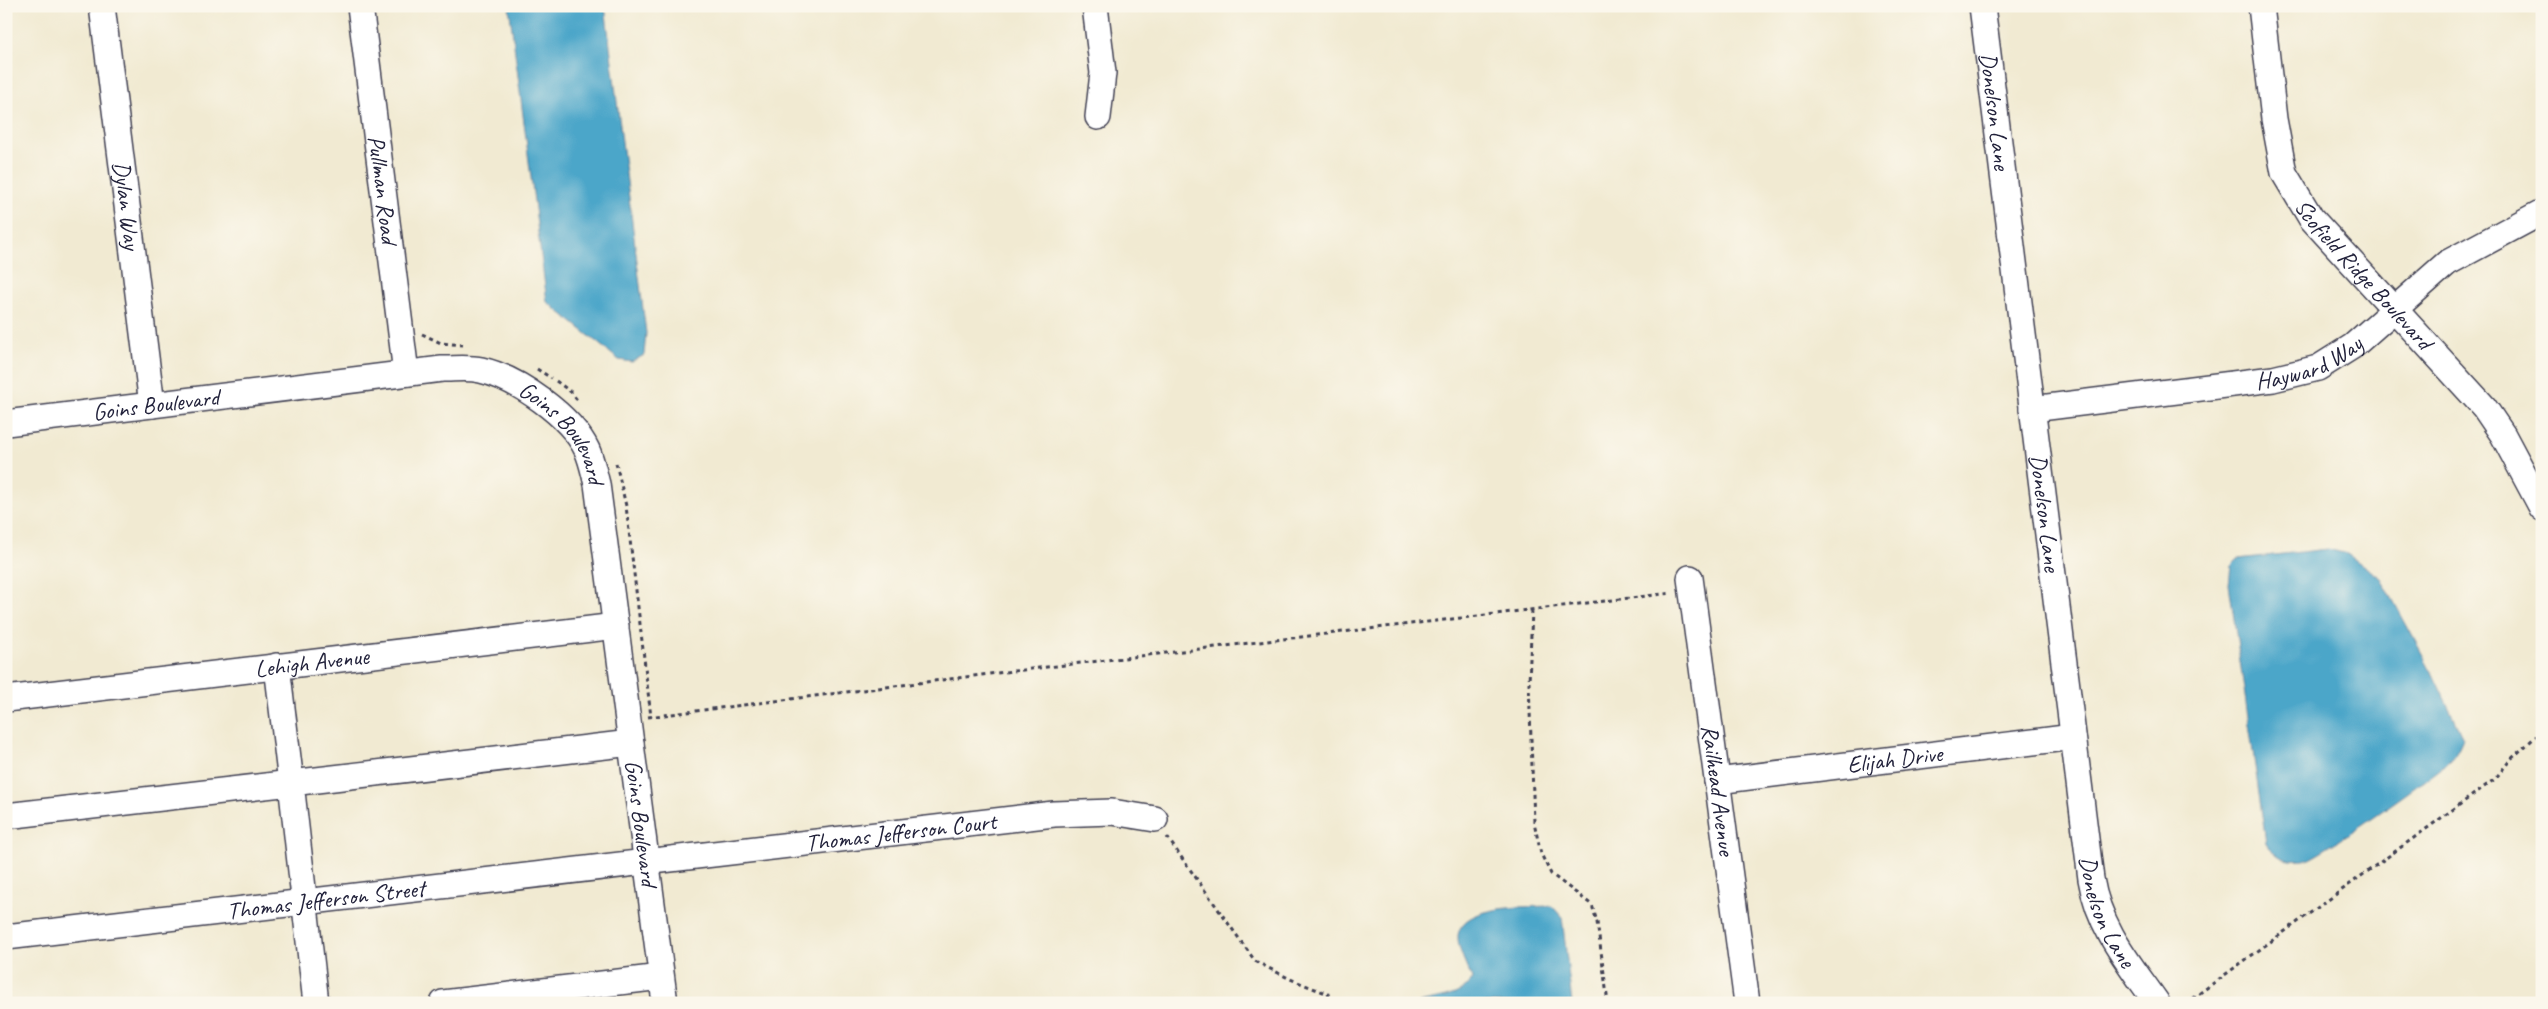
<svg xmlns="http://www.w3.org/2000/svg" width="2548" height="1009" viewBox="0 0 2548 1009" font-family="Caveat,sans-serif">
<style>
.water{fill:#4ba6c9;stroke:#366482}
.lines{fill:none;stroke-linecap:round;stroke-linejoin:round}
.minor-casing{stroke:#414052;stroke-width:28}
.path{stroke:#414052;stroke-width:3;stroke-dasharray:4 4;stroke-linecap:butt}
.minor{stroke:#fff;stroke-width:25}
.labels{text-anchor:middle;stroke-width:4.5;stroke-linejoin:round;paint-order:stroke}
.street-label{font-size:24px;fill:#22223b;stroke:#fbf7ec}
</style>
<rect width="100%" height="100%" fill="#fbf7ec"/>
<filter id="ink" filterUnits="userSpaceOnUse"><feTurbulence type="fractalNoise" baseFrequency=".02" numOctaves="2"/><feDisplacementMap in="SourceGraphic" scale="10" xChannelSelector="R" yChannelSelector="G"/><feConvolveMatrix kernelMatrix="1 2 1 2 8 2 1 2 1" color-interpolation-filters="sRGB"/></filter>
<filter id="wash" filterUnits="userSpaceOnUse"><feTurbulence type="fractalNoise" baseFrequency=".0096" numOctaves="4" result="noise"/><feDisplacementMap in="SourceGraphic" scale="20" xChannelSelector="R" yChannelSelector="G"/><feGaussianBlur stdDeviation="1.12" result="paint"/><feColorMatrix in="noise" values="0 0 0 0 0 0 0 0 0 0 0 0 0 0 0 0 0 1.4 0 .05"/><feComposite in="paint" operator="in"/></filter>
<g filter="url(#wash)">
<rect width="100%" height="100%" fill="#f1ead2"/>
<path class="water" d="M509 6H605L646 333 644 355 632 362 619 360 547 302Z
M2328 549 2347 554 2381 578 2432 672 2463 738C2460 745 2457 752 2452 758 2441 771 2316 859 2304 860 2284 862 2278 858 2266 843L2229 584 2231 566 2238 559Z
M1552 906 1562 917 1572 1003H1419C1437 998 1464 997 1472 979 1467 966 1457 949 1458 935 1462 904 1530 907 1552 906Z"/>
</g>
<g filter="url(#ink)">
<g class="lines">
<g class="minor-casing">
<g id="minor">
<path id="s1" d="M102 6 152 405"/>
<path id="s2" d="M360 6 406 373"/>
<path d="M1095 6 1103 73 1098 117"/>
<path id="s3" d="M1982 6 2091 879C2099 928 2129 963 2157 1003"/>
<path id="s4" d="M2261 6 2274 119 2284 173 2311 218 2484 407 2503 435 2542 508"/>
<path id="s5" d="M2032 409 2273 379 2318 368 2353 346 2447 263 2542 212"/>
<path id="s6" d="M6 423 442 369C455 369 468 367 481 370 517 378 571 416 587 450 592 461 594 473 597 484L665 1003"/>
<path id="s7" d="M1690 578 1747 1003"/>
<path id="s8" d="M6 699 616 626"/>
<path id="s9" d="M1717 781 2073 737"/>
<path d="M6 816 291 783 277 666"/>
<path id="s10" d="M6 937 1054 814 1112 812 1155 819"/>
<path d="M316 1003 291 783 631 743"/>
<path d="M443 1003 661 977"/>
</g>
</g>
<path class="path" d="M422 334 441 343 463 345
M537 369 551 378
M556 381 571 392 577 400
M616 463 626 506 651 717
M1532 610 1529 683 1534 822 1541 854 1551 874 1592 905 1597 922 1608 1003
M648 717 997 673 1672 593
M1167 837 1255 961 1290 979 1328 994 1331 1003
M2186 1003 2495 779 2511 759 2542 731"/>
<use href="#minor" class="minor"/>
</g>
</g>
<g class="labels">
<g class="street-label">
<text dy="8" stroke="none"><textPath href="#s3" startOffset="106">Donelson Lane</textPath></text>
<text dy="8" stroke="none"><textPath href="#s2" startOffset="185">Pullman Road</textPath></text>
<text dy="8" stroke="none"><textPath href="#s1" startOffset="201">Dylan Way</textPath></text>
<text dy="8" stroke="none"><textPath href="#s4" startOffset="298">Scofield Ridge Boulevard</textPath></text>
<text dy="8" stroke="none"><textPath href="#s5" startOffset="282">Hayward Way</textPath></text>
<text dy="8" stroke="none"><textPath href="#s6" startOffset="151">Goins Boulevard</textPath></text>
<text dy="8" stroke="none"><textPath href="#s6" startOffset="586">Goins Boulevard</textPath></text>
<text dy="8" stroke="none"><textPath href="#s3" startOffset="511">Donelson Lane</textPath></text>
<text dy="8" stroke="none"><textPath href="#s8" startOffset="308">Lehigh Avenue</textPath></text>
<text dy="8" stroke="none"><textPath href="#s9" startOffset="179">Elijah Drive</textPath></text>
<text dy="8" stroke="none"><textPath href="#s7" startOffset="214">Railhead Avenue</textPath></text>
<text dy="8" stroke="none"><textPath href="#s6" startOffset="992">Goins Boulevard</textPath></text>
<text dy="8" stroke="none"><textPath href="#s10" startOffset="901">Thomas Jefferson Court</textPath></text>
<text dy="8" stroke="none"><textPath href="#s10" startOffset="322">Thomas Jefferson Street</textPath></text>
<text dy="8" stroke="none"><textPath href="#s3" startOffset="916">Donelson Lane</textPath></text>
</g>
</g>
<rect width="2548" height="1009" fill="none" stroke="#fbf7ec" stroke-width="25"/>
</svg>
